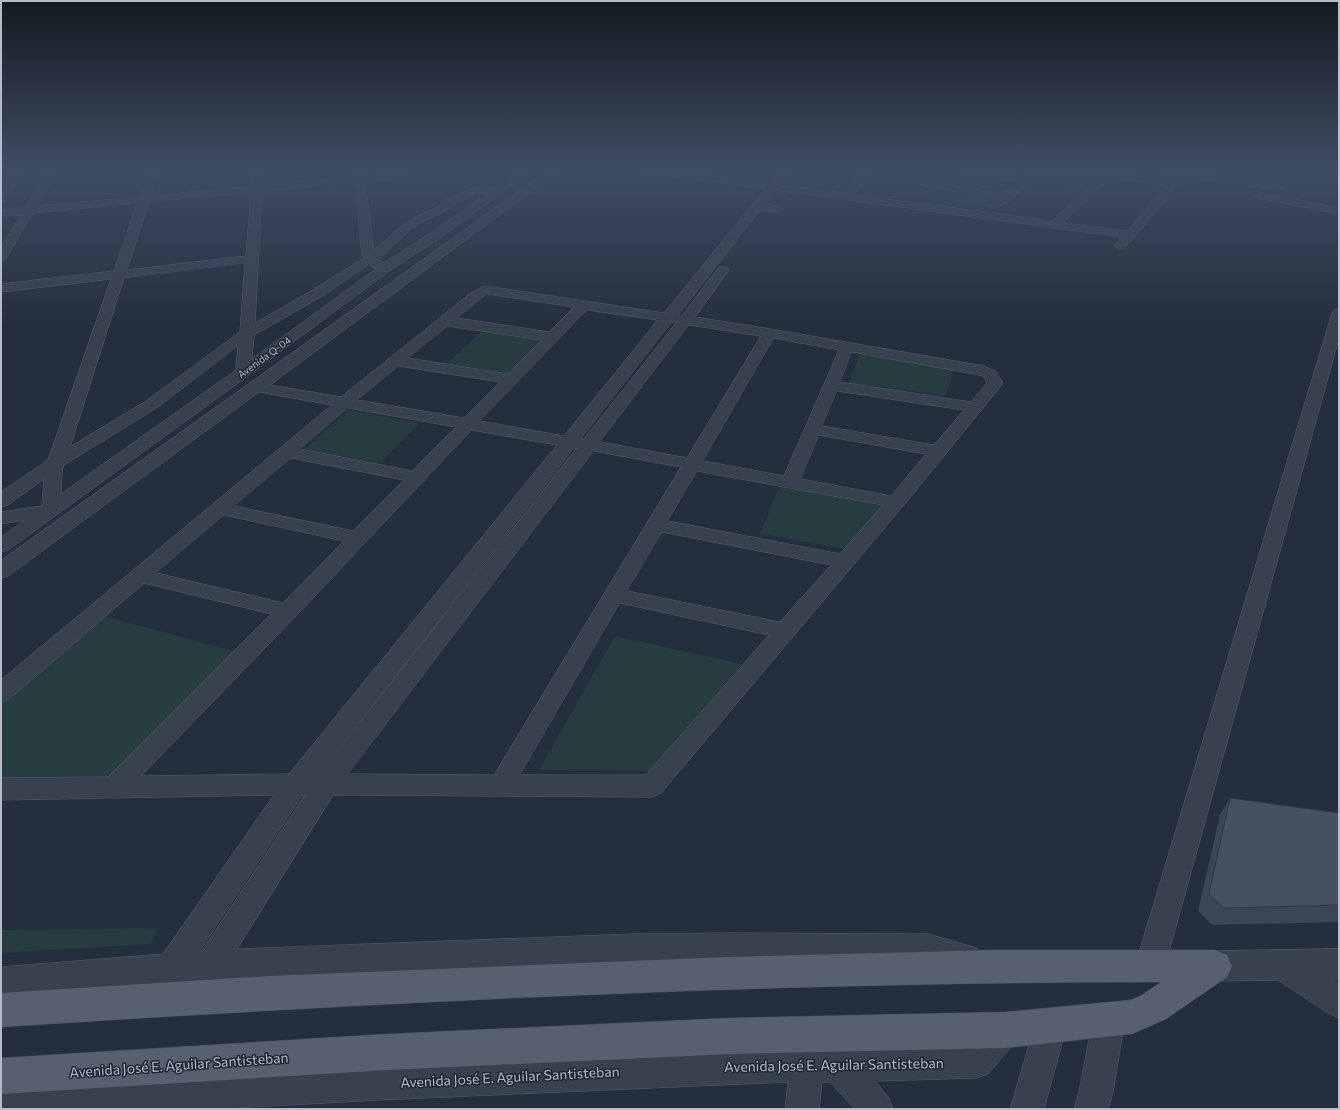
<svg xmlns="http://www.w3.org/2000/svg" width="1340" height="1110" viewBox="0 0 1340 1110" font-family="Commissioner,sans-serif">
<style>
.green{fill:#263c3f}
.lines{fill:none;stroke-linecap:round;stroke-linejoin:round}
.minor-casing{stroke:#565f6c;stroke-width:1}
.major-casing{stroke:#414a57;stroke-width:1}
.path{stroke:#44595c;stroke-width:1.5;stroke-dasharray:1.5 1.5;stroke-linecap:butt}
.minor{fill:#38414e;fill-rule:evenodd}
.major{fill:#56606e;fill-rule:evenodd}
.wall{fill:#3b4654}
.building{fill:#455162;stroke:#303945}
.labels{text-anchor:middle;stroke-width:3;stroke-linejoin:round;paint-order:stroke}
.far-street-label{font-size:10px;fill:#b4bcc9;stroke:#1d2633}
.near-street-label{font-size:14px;fill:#b4bcc9;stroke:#1d2633}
</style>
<rect width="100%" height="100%" fill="#242f3e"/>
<path class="green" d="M1050 170H1069L1100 175 1083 190 1036 182Z
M930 187 997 198 979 212 925 205Z
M483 330 542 340 544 343 511 374 447 363Z
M861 351 955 367 946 396 849 383Z
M348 410 419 423 380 463 304 450Z
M567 455 570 456V459L331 761 322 766Z
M780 485 886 506 847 549 760 534Z
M104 616 237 652 107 779H1V703Z
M615 636 742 664 650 771 539 770Z
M158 928 151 944 1 953V930Z"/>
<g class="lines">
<g class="minor-casing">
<path id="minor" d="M16 170H26L5 201 1 202V191Z
M48 170H58L37 206 140 197 149 170H159L151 196 252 186V170H262V185L355 177 354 170H364L365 176 408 173 409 175 408 177 404 178 365 182 374 250 404 224 415 217 438 207 449 198 475 188 499 186 522 170H533L434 242 389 271 249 375 8 550 1 552V537L25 520 1 524V512L42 506 44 479 8 505 1 507V492L48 460 111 279 1 292V284L114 271 137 203 33 213 7 257 5 260 1 261V247L21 215 1 216V210L25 207ZM355 183 361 247 364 258 311 291 255 323 262 192ZM251 193 246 256 127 270 149 202ZM488 193 426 236 384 263 378 260 412 228 423 221 446 211 457 202 470 196ZM245 263 240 332 146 401 70 447 124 278ZM369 265 376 269 252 359 254 335 321 297ZM238 346 236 370 61 494 62 471 64 465 158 407Z
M549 170H560L270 385 341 397 471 293 485 286 664 313 765 189 647 173 643 172 642 170H669L770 183 781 170H791L780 185 845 193 861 170H871L855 195 1052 221 1101 176 1079 172 1078 170H1101L1170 181 1175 175 1156 172 1155 170H1180L1278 184 1283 187 1278 190 1185 177 1125 248H1117L1115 245 1121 237 775 190 765 204 782 207 784 209 782 211 778 212 760 210 678 315 682 316 719 267H727L729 270 695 317 770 329 984 366 995 371 1003 383 1001 386 903 506 661 793 652 797 333 795 237 949 633 934 725 933 928 934 977 948 981 958 977 968 966 972 928 962H633L210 980 1 997V967L163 954 274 795 1 800V778L108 777 271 614 144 583 9 699 1 702V680L332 405 259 392 8 576 1 578V561ZM1111 178 1166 186 1127 231 1063 223ZM487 294 574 307 549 332 457 318ZM587 310 658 320 564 436 480 421ZM672 322 676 323 584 439H581ZM689 325 761 336 687 458 600 442ZM448 326 542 340 508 374 408 358ZM774 338 839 350 784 476 703 461ZM852 352 980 375 984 377 987 383 971 402 840 382ZM399 366 500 382 464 418 357 400ZM837 391 964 410 934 445 822 426ZM348 408 456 427 412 471 300 449ZM472 430 557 445 289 774 141 776 296 616ZM819 435 926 454 891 496 801 479ZM574 448H577L326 765ZM594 451 681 467 494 775 348 774ZM291 458 404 480 353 531 234 506ZM697 471 883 505 840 554 668 521ZM224 515 344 541 283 603 156 573ZM662 532 831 565 780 622 627 591ZM620 603 769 635 646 775H520ZM303 795H305L202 951H200Z
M958 170H981L1025 177 1034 170H1045L1010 200 994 209 988 206 996 199 924 186 919 183 924 180 1002 194 1018 182 963 173Z
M1257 192 1339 208V214L1253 197 1252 195 1253 193Z
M1339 309V338L1165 966 1161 976 1150 981 1139 976 1135 966 1332 313 1334 310Z
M1339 949V979H1331L1339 984V1018L1328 1013 1278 980 1215 981 1204 976 1200 966 1204 956 1215 951Z
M1109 1003 1120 1008 1125 1019 1113 1092 1108 1109H1074L1079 1092 1093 1019 1098 1008Z
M1051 1009 1062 1014 1067 1025 1044 1109H1010L1035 1025 1040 1014Z
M1005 1014 1016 1019 1021 1030 1016 1041 988 1074 976 1078 875 1081 888 1097 893 1109H855L830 1082H822L819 1109H785L788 1082 379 1100 214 1109H1V1087L379 1066 734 1050 969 1046 994 1019Z"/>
</g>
<g class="major-casing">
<path id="major" d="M995 950H1215L1227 955 1232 966 1227 977 1166 1019 1132 1034 1005 1048 731 1054 388 1070 1 1094V1058L388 1034 731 1018 1005 1012 1131 1000 1142 995 1161 982C774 982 387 1002 1 1027V993L268 976 728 957Z"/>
</g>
<path class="path" d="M1268 170 1339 178"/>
<use href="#minor" class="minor"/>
<use href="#major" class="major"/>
</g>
<path class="wall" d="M1230 798 1339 813V922L1212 925 1198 911 1220 815Z"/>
<path class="building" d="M1230 798 1339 813V905L1224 908 1209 894Z"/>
<linearGradient id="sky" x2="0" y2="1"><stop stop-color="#141a22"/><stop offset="0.52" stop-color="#3f4d63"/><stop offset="1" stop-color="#3f4d63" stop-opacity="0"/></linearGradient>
<rect width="1340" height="325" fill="url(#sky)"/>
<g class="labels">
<g class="far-street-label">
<text transform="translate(264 357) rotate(-36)" y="4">Avenida Q-04</text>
</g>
<g class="near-street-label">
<text transform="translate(179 1065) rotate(-4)" y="5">Avenida José E. Aguilar Santisteban</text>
<text transform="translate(834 1065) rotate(-1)" y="5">Avenida José E. Aguilar Santisteban</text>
<text transform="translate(510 1077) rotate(-3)" y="5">Avenida José E. Aguilar Santisteban</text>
</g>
</g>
<rect width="1340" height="1110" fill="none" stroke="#b4bcc9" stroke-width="4"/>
</svg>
